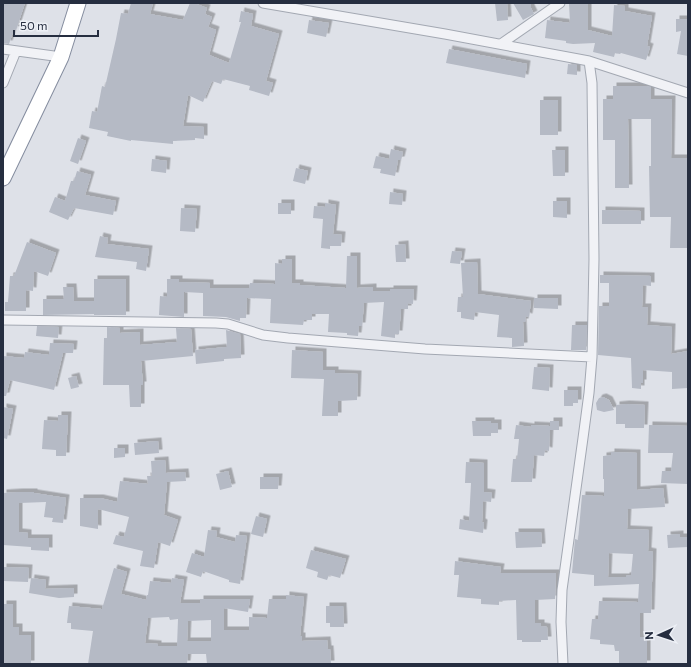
<svg xmlns="http://www.w3.org/2000/svg" width="691" height="667" viewBox="0 0 691 667" font-family="Commissioner,sans-serif">
<style>
.building{fill:#b5bac5;fill-rule:evenodd;filter:url(#shadow)}
.lines{fill:none;stroke-linecap:round;stroke-linejoin:round}
.minor-casing{stroke:#a3a8b2;stroke-width:11}
.trunk-casing{stroke:#858d9f;stroke-width:17}
.minor{stroke:#f1f2f6;stroke-width:9}
.trunk{stroke:#fff;stroke-width:15}
</style>
<defs>
<filter id="shadow"><feDropShadow dx="3.5" dy="-3.5" stdDeviation="0" flood-color="#0004"/></filter>
</defs>
<rect width="100%" height="100%" fill="#dee1e8"/>
<path class="building" d="M3 3H25L16 30 14 29 9 44 3 43Z
M131 3H153L150 14 183 20 190 3H194L207 8 205 14 212 17 208 27 216 30 209 55 229 63 241 22H239L241 11 253 14 251 26 279 34 266 81 273 83 269 96 249 90 250 86 223 79 221 84 212 81 203 102 188 95 183 126 204 127V139L195 138V140L173 141V144L131 140V141L107 136 108 132 89 128 92 111 97 112 102 86 105 87 116 39 121 13 128 14Z
M495 3H507L508 20 497 21Z
M513 3H531V8L534 14 523 20Z
M569 3H588V30L612 36 614 5 625 6V11L652 16 647 46 650 47 646 60 621 53 620 54 615 53 614 57 593 52 595 43 573 44 566 43V41L545 38 547 20 570 23Z
M676 19H688V56L677 54 681 31 676 32Z
M309 20 329 23 326 37 307 33Z
M449 49 527 64 525 78 446 63Z
M568 64 577 65V75L567 74Z
M613 86H646L651 87V99H672L671 158H688V248H670L671 217H650L649 166H651V119H628L629 188H615V140H603V99H613Z
M540 100H558V135H540Z
M78 138 86 141 78 164 70 161Z
M391 149 403 152 401 160H398L395 176 380 173 381 169 373 168 376 156 389 159Z
M552 150H565V176H553Z
M152 159 167 161 166 173 151 171Z
M296 168 308 171 305 184 293 181Z
M77 171 91 175 85 195 116 201 113 215 74 208 68 220 49 212 55 197 65 201 71 181H74Z
M390 192 403 194 402 205 389 204Z
M553 201H567V218L553 217Z
M278 203H291V214H278Z
M325 203 336 205 333 234 342 235 341 246H330V249L321 248 323 219 313 218 314 206 325 207Z
M181 208 197 209 195 232 180 231Z
M602 210 641 211V224H602Z
M100 236 108 238 107 244 149 249 146 271 136 269 137 262 95 257Z
M27 242 56 253 48 276 34 271 33 291 26 290V311H5V302H8L10 276H14Z
M405 244 406 262H396L395 245Z
M452 251 462 252 460 264 450 263Z
M347 256H357V288L373 287V291H390V289H414L413 304 408 303V309H401L399 334H395V338L381 336 384 302 364 303 362 326H359L358 336 347 335V333L328 332 329 314H312V320H304L303 325 270 323 271 299 247 298 246 318H240V321L226 317 203 316V293L184 292V317L159 315 160 296 167 297V279H179V282L210 283V288H249L250 283 275 284V263L282 264V259H292V283H300V285L346 288Z
M477 262 478 294 531 301 529 317 526 316 525 322H523L524 346 512 347V338L497 337 499 315 475 312 474 320 461 318V312H457L458 297H463L461 263Z
M600 275 651 276V286L643 285 642 307H648L647 325 672 327 671 354 688 351V388L672 389V372L643 370V383H641V389L632 388 631 358 598 355 599 306H609V283H600Z
M94 279H126V315H94V314L43 315V299H64L63 287H73L74 301H94Z
M534 298H558V309L534 308Z
M572 325H587L586 350H571Z
M37 326 59 327 58 338 36 336Z
M107 327 120 328V333L140 332V345L177 342 176 328 191 329 193 356 141 361 143 385H141V407H130L129 385H103L104 338H107Z
M226 330 240 334 241 358 224 359V361L196 364 195 350 227 347Z
M50 343 74 344 73 353H63L54 390 10 380 6 396H3V356L24 358 25 352 49 355Z
M292 350 323 352V370H335V373L358 374 357 400 338 401V416H322L324 379 291 378Z
M534 367 550 368 549 391 532 389Z
M76 376 79 387 71 389 68 378Z
M564 390H578V403H573V406H564Z
M603 397 609 400 614 410 604 412 597 410 596 403 599 398Z
M626 404 645 405 644 428H625V424H616V405Z
M3 407 13 409 7 439 3 438Z
M58 415H68L66 456H56V450L42 449 44 420 58 421Z
M472 421H491V423H498V433H491V436H473Z
M550 421H559V430H550L549 451 545 450 544 456 534 455 532 482H511L513 459H517L519 439H514L516 425 531 427V425L550 426Z
M649 425 688 426V484L661 483 662 471H671L673 453H648Z
M158 441 159 453 135 455 134 443Z
M114 448H125V457L114 458Z
M611 452 637 453V490L663 488 665 507 628 509 627 529 649 530 648 551 653 552 651 613H640V637H647V664H619V651H615L614 645 600 644V640L590 639 592 619H598L599 601 638 602 639 584 594 586V575L572 573 575 539 578 540 582 495 604 496V479H603V456L611 455ZM609 553 633 554 631 575 626 576V577H608Z
M165 460 166 473 185 472 186 481 167 482 164 515 178 520 170 546 158 542 154 568 140 566 143 551 113 544 116 535 124 537 129 517 98 509V529L80 526V498H100L117 502 120 481 148 484 147 476H152L151 461Z
M466 462 484 463V492L492 493 491 502 483 501 482 522 484 523 483 533 459 529 460 519 469 521 471 483H465Z
M228 471 232 487 220 490 216 474Z
M260 477H279L278 489H260Z
M19 492H34V493L66 498 63 523 52 522 53 518 44 517 46 502 19 503V532L28 533V538H49V551L31 550V547L3 545V493Z
M256 516 267 519 263 537 251 534Z
M208 530 217 531 216 537 235 542 236 535 247 536 240 584 229 582V580L203 571 201 577 186 572 192 553 204 557Z
M515 532H541L542 547 516 548Z
M680 534V537H688V547L668 548 667 535Z
M311 550 346 559 340 578 329 575 327 580 317 577 318 572 306 568Z
M455 561 501 567 500 573H556L555 599 535 600V623H541V626L547 627 548 640H541V642H522V640H517L516 600 499 601V605L481 604V599L457 597 459 575H454Z
M3 567 29 568 28 582 3 581Z
M114 568 127 572 121 594 146 600 147 595H148L150 581 171 583 172 578 184 580 180 603H200V599H250L248 612 224 608V630H249V617L267 618 269 599H286V595L304 597 300 636H302V641L327 640 328 649H330L331 664H207L206 654H188L187 664H88L93 631 71 629V623H67L69 606 102 609ZM169 617 170 620 178 619 177 646H158V644L145 643 148 618ZM211 620V641H187L188 621Z
M31 578 46 580 45 589 74 588V597L59 598 29 593Z
M3 604H13V627H19V635H31V664H3Z
M326 606H343L344 627H330V623H326Z"/>
<g class="lines">
<g class="minor-casing">
<path id="minor" d="M263 3 445 34 589 61 688 93
M501 44 560 3
M3 49 61 57
M3 83 16 51
M3 320 216 323 228 324 263 335 288 338 425 349 592 357
M563 664 561 622 562 590 583 438 589 393 592 357 594 259 592 83 589 61"/>
</g>
<g class="trunk-casing">
<path id="trunk" d="M3 178 61 57 78 3"/>
</g>
<use href="#minor" class="minor"/>
<use href="#trunk" class="trunk"/>
</g>
<rect width="691" height="667" fill="none" stroke="#262e40" stroke-width="8"/>
<g transform="translate(659 635) rotate(267)" stroke="#edf0f6" stroke-width="3" paint-order="stroke">
<path d="M0-3L7 15L0 10L-7 15Z" fill="#262e40"/>
<text y="-6" font-size="11" font-weight="bold" text-anchor="middle" fill="#262e40">N</text>
</g>
<path d="M14 30v6h84v-6" fill="none" stroke="#262e40" stroke-width="2"/>
<text x="20" y="30" font-size="12" fill="#262e40" stroke="#edf0f6" stroke-width="3" paint-order="stroke">50 m</text>
</svg>
